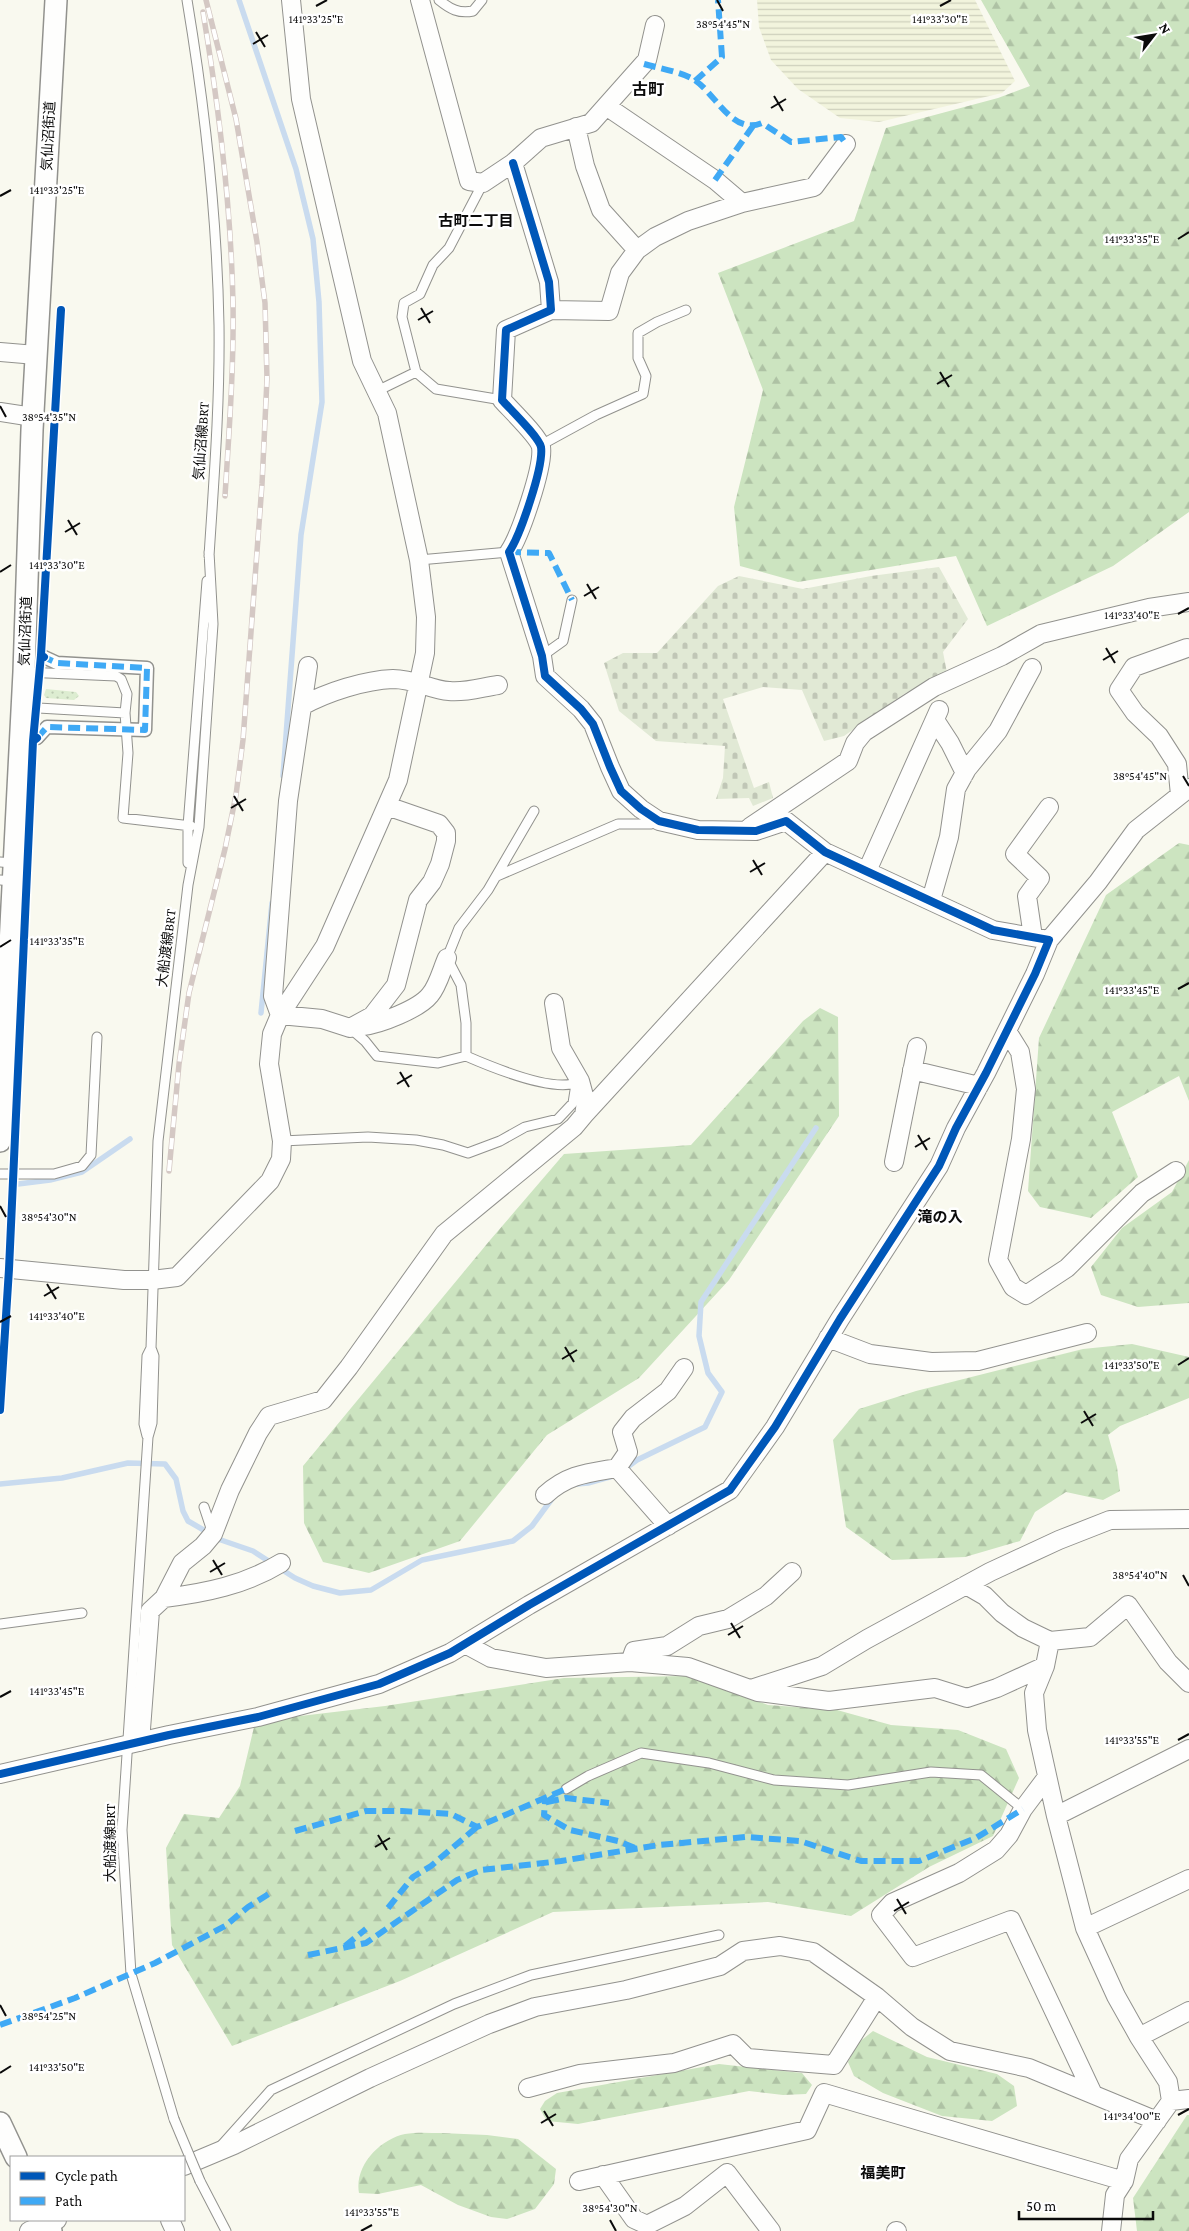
<svg xmlns="http://www.w3.org/2000/svg" width="1189" height="2231" viewBox="0 0 1189 2231" font-family="'Crimson Pro','Noto Sans JP',serif">
<style>
.farmland{fill:url(#farmland-rules)}
.grass{fill:url(#grass-dots)}
.forest{fill:url(#forest-firs)}
.cemetery{fill:url(#cemetery-stones)}
.lines{fill:none;stroke-linecap:round;stroke-linejoin:round}
.stream{stroke:#c9dbef;stroke-width:5.5}
.service-casing{stroke:#92928e;stroke-width:11}
.pedestrian-casing{stroke:#92928e;stroke-width:15}
.minor-casing{stroke:#92928e;stroke-width:20}
.tertiary-casing{stroke:#92928e;stroke-width:24}
.service{stroke:#fefefd;stroke-width:9}
.pedestrian{stroke:#fefefd;stroke-width:12}
.minor{stroke:#fefefd;stroke-width:18}
.tertiary{stroke:#fefefd;stroke-width:21}
.rail-casing{stroke:#d4c8c4;stroke-width:5.5}
.rail{stroke:#fff;stroke-width:4;stroke-dasharray:11;stroke-linecap:butt}
.service-bridge-casing{stroke:#92928e;stroke-width:11;stroke-linecap:butt}
.service-bridge{stroke:#fefefd;stroke-width:9}
.quiet{stroke:#3fa9f5;stroke-width:6;stroke-dasharray:12 6;stroke-linecap:butt}
.cycleway-casing{stroke:#fff;stroke-width:11}
.cycleway{stroke:#0057b8;stroke-width:8}
.ticks{fill:none;stroke:#0b0b0b;stroke-width:2}
.labels{text-anchor:middle;stroke-width:5;stroke-linejoin:round;paint-order:stroke}
.street-label{font-size:14px;fill:#0b0b0b;stroke:#fff}
.neighbourhood-label{font-size:15px;font-weight:bold;fill:#0b0b0b;stroke:#fff}
.quarter-label{font-size:16px;font-weight:bold;fill:#0b0b0b;stroke:#fff}
.ticks-label{font-size:12px;text-anchor:middle;fill:#0b0b0b;stroke:#fff;stroke-width:5;stroke-linejoin:round;paint-order:stroke}
</style>
<defs>
<pattern id="farmland-rules" width="6" height="5" patternUnits="userSpaceOnUse" patternTransform="scale(1.25)"><rect width="6" height="5" fill="#f2f4dd"/><path d="M0 2.5h6" fill="none" stroke="#ced0bc"/></pattern>
<pattern id="grass-dots" width="8" height="8" patternUnits="userSpaceOnUse" patternTransform="scale(1.25)"><rect width="8" height="8" fill="#ddedd1"/><path d="M2 2h.1M6 6h.1" fill="none" stroke="#bccab2" stroke-width="1.8" stroke-linecap="round"/></pattern>
<pattern id="forest-firs" width="22" height="20" patternUnits="userSpaceOnUse" patternTransform="scale(1.25)"><rect width="22" height="20" fill="#cce4c0"/><path d="M5 1l3.5 6h-7zM16 11l3.5 6h-7z" fill="#aec2a4"/></pattern>
<pattern id="cemetery-stones" width="16" height="16" patternUnits="userSpaceOnUse" patternTransform="scale(1.25)"><rect width="16" height="16" fill="#e1e9d5"/><path d="M2 7V4a2 2 0 0 1 4 0v3zM10 15v-3a2 2 0 0 1 4 0v3z" fill="#c0c6b6"/></pattern>
</defs>
<rect width="100%" height="100%" fill="#f9f9ef"/>
<path class="farmland" d="M757 0H975L1015 81 1002 93 879 122 840 118 798 89 771 60 759 27Z"/>
<path class="grass" d="M46 689 76 692 79 696 74 700 46 698 44 695Z"/>
<path class="forest" d="M981 0H1189V512L1113 566 987 626 956 556 798 582 740 566 734 507 763 390 718 273 854 221 886 128 998 98 1030 86Z
M1179 843 1189 845V1101L1179 1076 1112 1112 1138 1177 1091 1218 1040 1207 1028 1191 1039 1038 1106 895Z
M820 1008 838 1017 839 1116 729 1280 639 1378 547 1435 460 1541 369 1573 323 1562 304 1523 303 1466 491 1239 564 1154 691 1145 803 1021Z
M1189 1160V1303L1138 1307 1101 1295 1091 1267 1122 1228 1172 1192Z
M1132 1344 1189 1357V1398L1120 1426 1108 1435 1117 1467 1120 1491 1103 1500 1066 1492 1035 1512 1020 1541 965 1557 892 1560 846 1527 833 1440 859 1409 916 1391 1083 1349Z
M687 1676 768 1705 837 1710 891 1725 958 1730 1006 1749 1019 1778 993 1836 929 1867 851 1916 768 1902 553 1912 400 1981 232 2046 172 1945 166 1848 184 1814 219 1818 240 1786 254 1727 275 1719 385 1706 564 1678Z
M873 2031 927 2057 997 2074 1014 2086 1017 2106 992 2121 942 2116 883 2093 854 2076 848 2062 858 2043Z
M719 2064 802 2073 812 2085 806 2094 783 2095 749 2091 578 2124 547 2121 540 2109 545 2101 557 2093Z
M1187 2115H1189V2231H1137L1133 2198Z
M441 2133 487 2135 518 2139 556 2169 554 2184 535 2209 507 2219 491 2217 458 2205 421 2185 378 2194 359 2193C354 2166 380 2139 405 2134 416 2132 429 2133 441 2133Z"/>
<path class="cemetery" d="M939 567 968 619 943 652 947 673 904 694 844 736 824 741 802 690 763 687 723 699 754 788 769 782 773 798 753 806 749 798 716 799 723 778 725 746 656 741 619 711 604 663 623 653H657L718 586 739 576 803 589 871 576Z"/>
<g class="lines">
<path class="stream" d="M239 0 296 169 313 239 319 302 322 402 301 535 283 776
M261 1013 272 903
M18 1184 50 1180 82 1172 130 1139
M622 1471 637 1460 705 1427 722 1392 708 1373 699 1336 701 1302 816 1128
M0 1484 62 1478 128 1463 165 1464 176 1479 183 1511 188 1521 221 1540 253 1551 295 1578 313 1586 340 1593 371 1590 422 1560 513 1541 532 1526 554 1496
M577 1484 588 1483 613 1476"/>
<g class="service-casing">
<path id="service" d="M187 0C205 108 217 215 219 325 220 402 214 479 209 556
M439 0C450 9 459 14 473 11L482 0
M416 372 402 317 404 303 420 294 433 265 449 248 483 183
M377 391 416 372 436 389 502 400
M541 445 596 415 643 394 646 376 638 358V333L657 322 686 310
M419 560 509 552
M542 656 563 641 572 600
M21 707 125 713 127 694 121 679 116 676 24 672
M125 713 128 753 123 818 191 826
M0 862 13 863
M188 863V826L207 581
M497 876 618 824H651L658 822
M0 880 13 881
M350 1028 365 1041 377 1056 438 1063 466 1056V1023L461 985 447 958 459 928 488 890 534 811
M466 1056C489 1066 557 1095 580 1081
M282 1141 368 1137 416 1140 443 1145 468 1153 500 1141 525 1127 558 1119 573 1103 576 1084
M0 1174H54L82 1166 91 1155 97 1037
M147 1436 144 1424 147 1356 151 1348
M204 1507 212 1531
M0 1624 82 1613
M566 1789 588 1776 641 1753 709 1763 774 1780 848 1785 931 1772 981 1775 1023 1809
M174 2119 131 1974 122 1830 148 1437 152 1423 154 1356 151 1348 158 1141 188 885 199 827 213 624 209 552
M220 2147 271 2090 454 2004 531 1975 719 1935
M200 2181 226 2231"/>
</g>
<g class="pedestrian-casing">
<path id="pedestrian" d="M37 738 47 727 145 730 147 668 57 663 44 657"/>
</g>
<g class="minor-casing">
<path id="minor" d="M420 0 469 181 483 183 513 163 541 138 591 123 647 60 655 25
M606 106 715 180 742 203
M576 127 585 166 601 210 637 250
M551 310 609 311 620 273 637 250 655 237 688 221 742 203 814 187 846 144
M0 352 36 355
M0 412 33 417
M308 666 288 801 273 996 280 1015 322 1019 350 1028 372 1016 396 985 418 900 432 882 440 864 446 841V833L439 824 387 806
M302 706C327 692 365 680 393 679 415 679 431 690 449 691 465 693 483 687 498 685
M935 720 950 743 965 773
M1180 795 1177 764 1159 736 1135 713 1119 690 1134 667 1187 648
M750 827 848 761 855 743 864 732 934 687 1002 656 1041 634 1149 608 1189 602
M867 871 939 710
M931 900 949 837 956 789 967 769 998 731 1032 668
M1033 937 1027 896 1040 878 1015 854 1049 807
M1049 940 1098 882 1136 830 1189 788
M363 1026C380 1024 419 1009 430 995 438 986 442 969 447 958
M1007 1031 1020 1052 1026 1089 1021 1139 998 1260 1013 1287 1026 1295 1067 1268 1142 1193 1176 1171
M912 1070 979 1086
M584 1115 825 852
M894 1162 917 1047
M0 1268 124 1280H152L177 1277 270 1181 281 1159 282 1141 269 1064 272 1034 280 1015 325 946 398 780 425 653 426 617 419 560 387 413 362 361 301 99 291 0
M828 1338 870 1354 931 1362 978 1361 1087 1333
M617 1468 628 1452 622 1432 633 1418 668 1391 684 1368
M545 1495C568 1474 588 1473 617 1468L668 1526
M966 1585 985 1596 1002 1613 1023 1628 1050 1641 1045 1666 1034 1693 1037 1730 1056 1816 1085 1928 1116 1996 1139 2037 1168 2082 1171 2101 1129 2159 1124 2181 1115 2195 1111 2231
M164 1598C205 1593 245 1585 281 1563
M1050 1641 1090 1637 1128 1605 1168 1662 1189 1683
M465 1644 491 1658 546 1668 630 1662 688 1667 758 1692 829 1701 935 1688 967 1698 997 1688 1045 1666
M630 1662 634 1651 667 1646 699 1626 728 1619 766 1596 792 1572
M751 1689 822 1666 867 1639 990 1572 1059 1540 1110 1520 1189 1519
M140 1742 150 1611 164 1598 182 1563 203 1546 213 1534 230 1490 258 1433 269 1416 323 1400 349 1367 444 1234 574 1127 584 1115 586 1103 580 1081 561 1048 554 1003
M0 1774 169 1735 258 1717 379 1684 450 1653 529 1605 730 1490 775 1427 840 1319 939 1166 956 1128 986 1073 1035 974 1049 940 993 930 825 852 786 821 756 831 698 830 659 821 641 809 621 791 610 767 593 724 581 709 545 676 542 656 509 552C520 536 544 466 541 447 539 437 510 409 502 400L506 330 551 310 549 282 513 163
M1047 1777 1023 1809 1009 1835 996 1850 959 1873 892 1903 881 1915 913 1957 1011 1920 1093 2094
M1056 1816 1189 1749
M1085 1928 1189 1879
M1139 2037 1189 2011
M528 2088 580 2074 674 2063 733 2044 747 2058 834 2065 877 1997
M1171 2101 1189 2099
M184 2166 234 2145 370 2078 489 2024 535 2007 626 1990 720 1966 743 1951 780 1946 813 1952 877 1997 912 2027 950 2051 1029 2068 1157 2121
M603 2175 634 2219 647 2225 685 2206 727 2173 771 2231
M579 2181 807 2130 824 2093 1124 2181
M170 2220 175 2231
M29 2231 57 2220
M896 2231H897"/>
</g>
<g class="tertiary-casing">
<path id="tertiary" d="M0 1141 24 672 32 430 56 0
M0 2123 16 2157
M46 2220 51 2231"/>
</g>
<use href="#service" class="service"/>
<use href="#pedestrian" class="pedestrian"/>
<use href="#minor" class="minor"/>
<use href="#tertiary" class="tertiary"/>
<g class="rail-casing">
<path id="rail" d="M203 12C219 108 231 206 233 303 234 367 229 432 225 496
M169 1171 179 1064 189 993 225 849 236 795 243 740 262 484 267 379 265 303 257 242 236 119 206 0"/>
</g>
<use href="#rail" class="rail"/>
<g class="service-bridge-casing">
<path id="service-bridge" d="M174 2119 200 2181"/>
</g>
<use href="#service-bridge" class="service-bridge"/>
<path class="quiet" d="M644 64C658 68 681 72 693 79 715 92 732 136 762 123L791 142 841 137 846 144
M695 81 722 57 718 0
M715 180 753 126
M509 552 549 553 572 600
M37 738 47 727 145 730 147 668 57 663 44 657
M554 1797 545 1803 544 1815 570 1830 618 1841 635 1848
M547 1802 566 1798 609 1803
M295 1831 366 1811H402L451 1814 477 1827 566 1789
M388 1908 413 1877 431 1866 477 1827
M345 1946 366 1929
M308 1955 366 1943 457 1880 481 1870 561 1861 659 1845 746 1837 800 1841 861 1861H919L976 1838 1023 1809
M0 2025 75 1998 155 1963 225 1926 248 1907 272 1892"/>
<g class="cycleway-casing">
<path id="cycleway" d="M44 657 41 655 61 310
M33 741 41 655
M0 1410 9 1269 33 741 37 738
M0 1774 169 1735 258 1717 379 1684 450 1653 529 1605 730 1490 775 1427 840 1319 939 1166 956 1128 986 1073 1035 974 1049 940 993 930 825 852 786 821 756 831 698 830 659 821 641 809 621 791 610 767 593 724 581 709 545 676 542 656 509 552C520 536 544 466 541 447 539 437 510 409 502 400L506 330 551 310 549 282 513 163"/>
</g>
<use href="#cycleway" class="cycleway"/>
</g>
<path class="ticks" d="M717 0 723 11M316 6 327 0M940 6 951 0M256 32 265 47M253 44 268 35M774 96 783 111M771 108 786 99M0 196 11 190M1178 239 1189 232M421 308 430 323M418 320 433 311M940 372 949 387M937 384 952 375M0 406 6 417M68 520 77 535M65 532 80 523M0 572 11 565M587 584 596 599M584 596 599 587M1178 614 1189 608M1106 648 1115 663M1103 660 1118 651M1183 776 1189 786M234 796 243 811M231 808 246 799M753 860 762 875M750 872 765 863M0 947 11 940M1178 989 1189 983M400 1072 409 1087M397 1084 412 1075M918 1135 927 1150M915 1147 930 1138M0 1206 6 1217M47 1284 56 1299M44 1296 59 1287M0 1322 11 1316M565 1347 574 1362M562 1359 577 1350M1178 1365 1189 1358M1084 1411 1093 1426M1081 1423 1096 1414M213 1560 222 1575M210 1572 225 1563M1183 1575 1189 1586M731 1623 740 1638M728 1635 743 1626M0 1697 11 1691M1178 1740 1189 1734M378 1835 387 1850M375 1847 390 1838M897 1899 906 1914M894 1911 909 1902M0 2005 6 2016M0 2073 11 2066M544 2111 553 2126M1178 2115 1189 2109M541 2123 556 2114M610 2220 616 2231M361 2231 372 2225"/>
<g class="labels">
<g class="street-label">
<text transform="translate(48 136) rotate(-87)" y="5">気仙沼街道</text>
<text transform="translate(201 441) rotate(-86)" y="5">気仙沼線BRT</text>
<text transform="translate(25 631) rotate(-88)" y="5">気仙沼街道</text>
<text transform="translate(166 948) rotate(-83)" y="5">大船渡線BRT</text>
<text transform="translate(110 1843) rotate(-90)" y="5">大船渡線BRT</text>
</g>
<g class="neighbourhood-label">
<text x="476" y="226">古町二丁目</text>
<text x="940" y="1222">滝の入</text>
<text x="883" y="2178">福美町</text>
</g>
<g class="quarter-label">
<text x="648" y="95">古町</text>
</g>
</g>
<g class="ticks-label">
<text x="316" y="23">141°33'25"E</text>
<text x="940" y="23">141°33'30"E</text>
<text x="723" y="28">38°54'45"N</text>
<text x="57" y="194">141°33'25"E</text>
<text x="1132" y="243">141°33'35"E</text>
<text x="49" y="421">38°54'35"N</text>
<text x="57" y="569">141°33'30"E</text>
<text x="1132" y="619">141°33'40"E</text>
<text x="1140" y="780">38°54'45"N</text>
<text x="57" y="945">141°33'35"E</text>
<text x="1132" y="994">141°33'45"E</text>
<text x="49" y="1221">38°54'30"N</text>
<text x="57" y="1320">141°33'40"E</text>
<text x="1132" y="1369">141°33'50"E</text>
<text x="1140" y="1579">38°54'40"N</text>
<text x="57" y="1695">141°33'45"E</text>
<text x="1132" y="1744">141°33'55"E</text>
<text x="49" y="2020">38°54'25"N</text>
<text x="57" y="2071">141°33'50"E</text>
<text x="1132" y="2120">141°34'00"E</text>
<text x="610" y="2212">38°54'30"N</text>
<text x="372" y="2216">141°33'55"E</text>
</g>
<rect x="10" y="2156" width="175" height="65" fill="#ffffff" stroke="#9d9d9d"/>
<rect x="20" y="2172" width="25" height="8" fill="#0057b8" stroke="#9d9d9d"/>
<text x="55" y="2181" font-size="15" fill="#0b0b0b">Cycle path</text>
<rect x="20" y="2197" width="25" height="8" fill="#3fa9f5" stroke="#9d9d9d"/>
<text x="55" y="2206" font-size="15" fill="#0b0b0b">Path</text>
<g transform="translate(1154 35) rotate(59)" stroke="#ffffff" stroke-width="4" paint-order="stroke">
<path d="M0-4L9 19L0 12L-9 19Z" fill="#0b0b0b"/>
<text y="-8" font-size="14" font-weight="bold" text-anchor="middle" fill="#0b0b0b">N</text>
</g>
<path d="M1019 2211v8h134v-8" fill="none" stroke="#0b0b0b" stroke-width="2.5"/>
<text x="1026" y="2211" font-size="15" fill="#0b0b0b" stroke="#ffffff" stroke-width="4" paint-order="stroke">50 m</text>
</svg>
